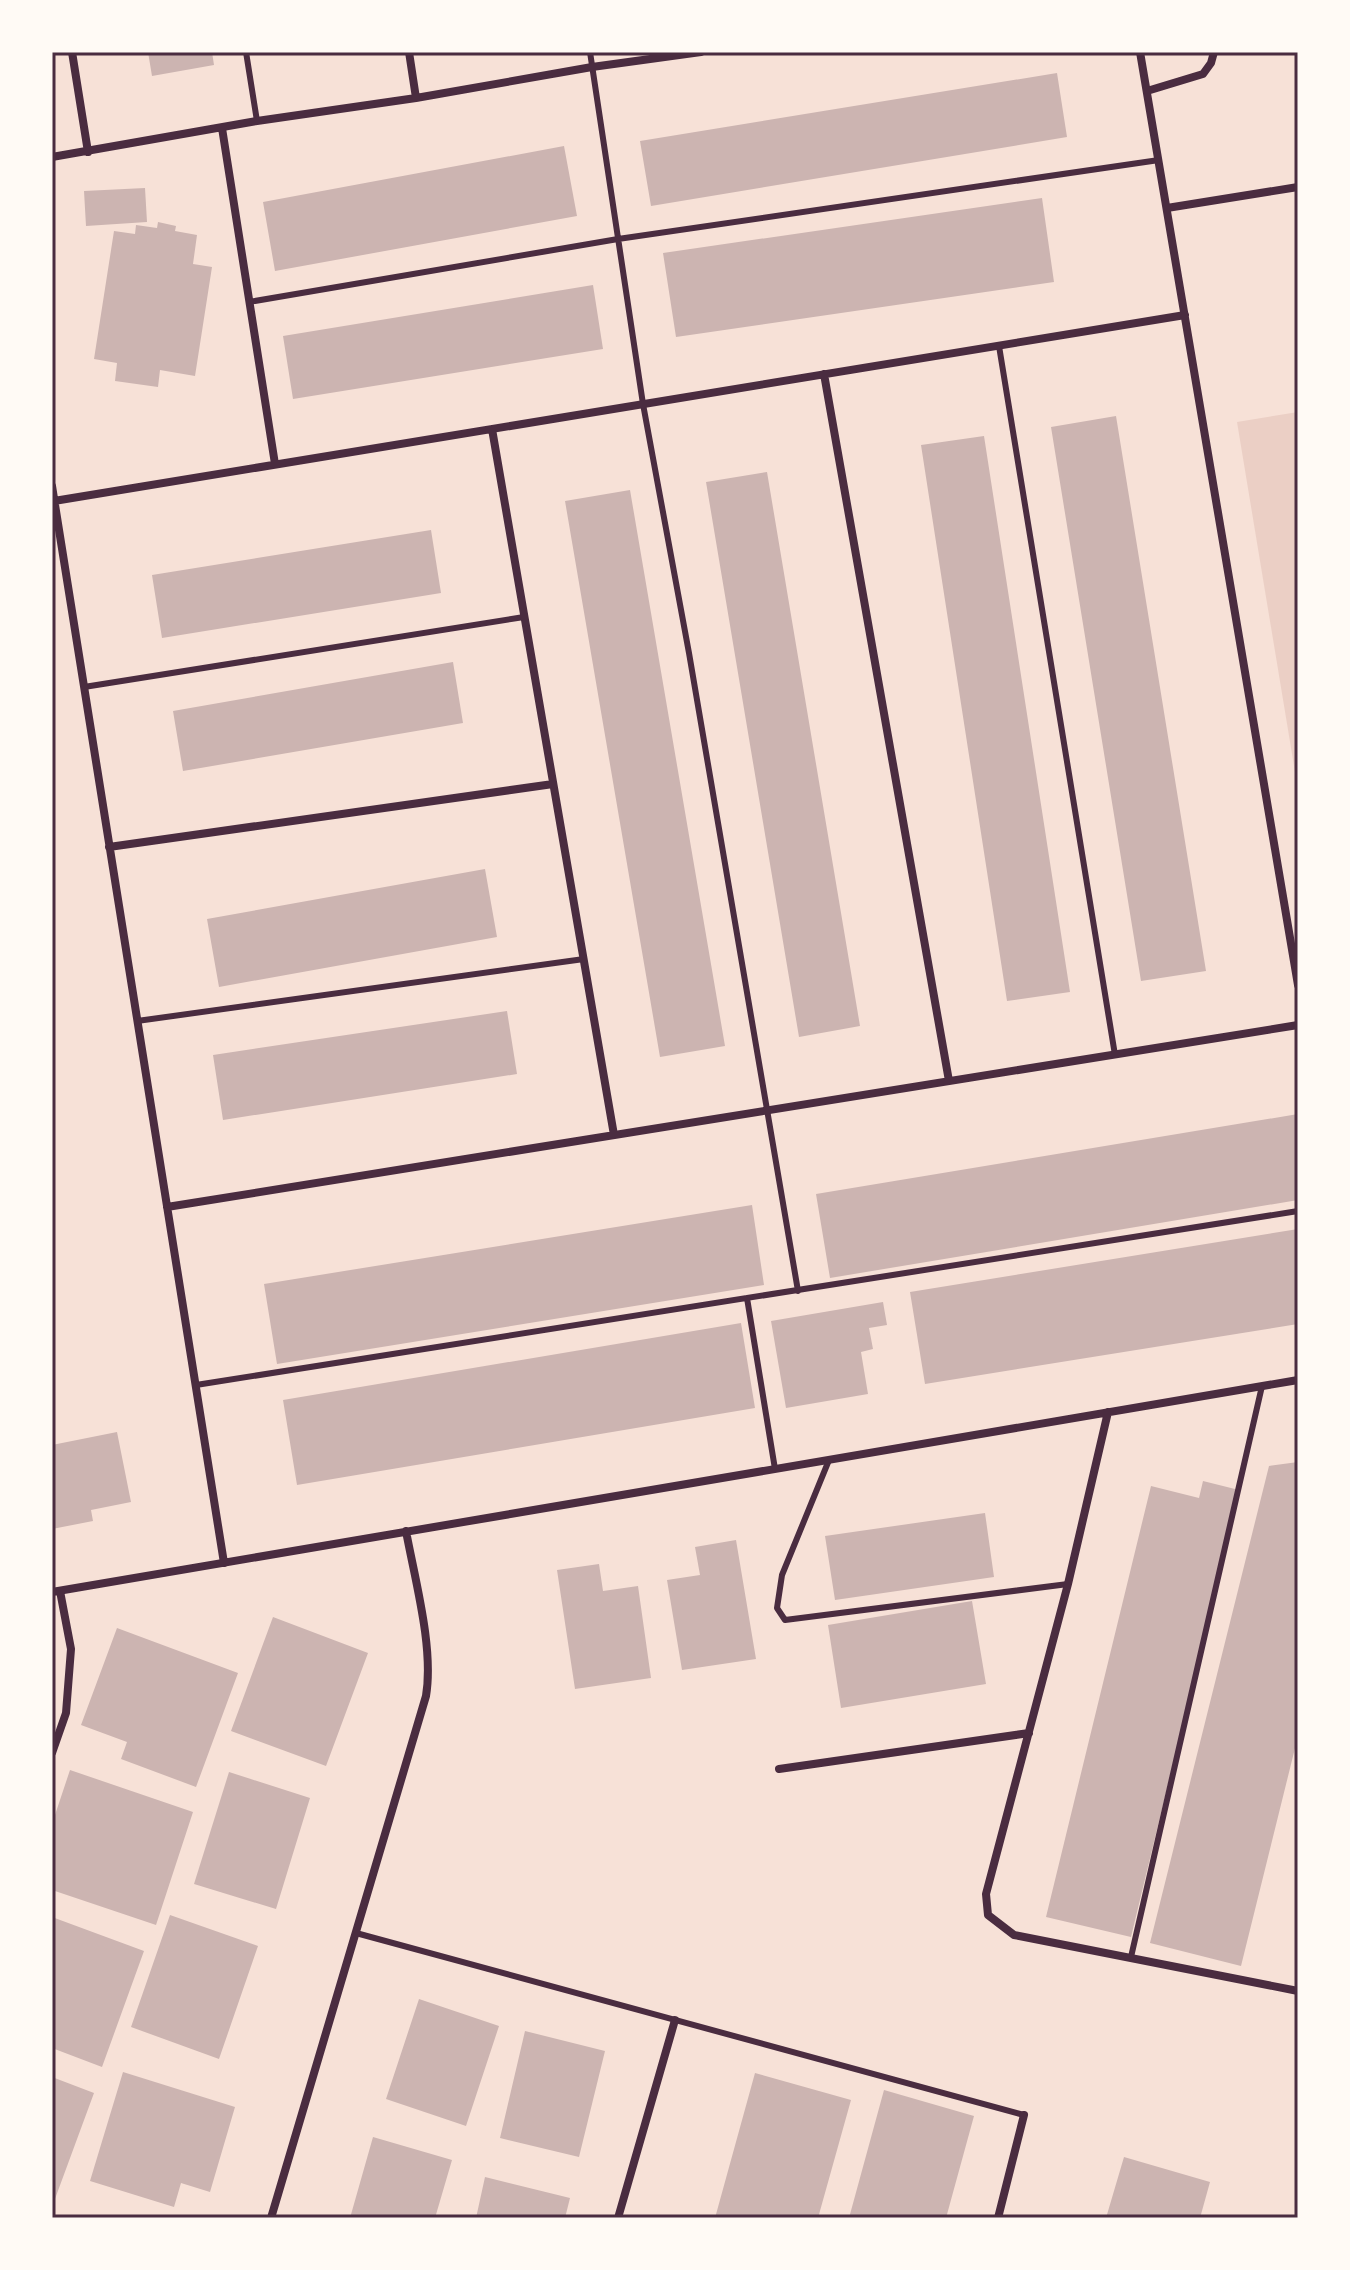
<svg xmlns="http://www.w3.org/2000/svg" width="1350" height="2270" viewBox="0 0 1350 2270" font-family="Poppins,sans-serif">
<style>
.green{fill:#ebcfc5}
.building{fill:#ccb4b1}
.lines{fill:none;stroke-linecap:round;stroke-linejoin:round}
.service{stroke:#4a2c40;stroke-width:6}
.minor{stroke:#4a2c40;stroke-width:8}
.neatline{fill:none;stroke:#4a2c40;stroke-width:3}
</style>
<rect width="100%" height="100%" fill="#f7e1d7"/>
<path class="green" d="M1298 412V790L1237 422Z"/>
<path class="building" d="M148 52H212L214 65 152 76Z
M1057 73 1067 137 651 206 640 141Z
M564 146 577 216 275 271 263 202Z
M145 188 147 222 86 226 84 191Z
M1042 198 1054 282 676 337 663 253Z
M158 222 176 226 175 231 197 235 193 264 212 267 195 376 160 370 158 387 115 381 117 363 94 359 114 231 135 234 136 225 157 228Z
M593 285 603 349 293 399 283 336Z
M1116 416 1206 971 1141 981 1051 427Z
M984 436 1070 992 1007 1001 921 445Z
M767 472 860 1026 799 1037 706 482Z
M630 490 725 1046 660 1057 565 501Z
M431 530 441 593 162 638 152 575Z
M453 662 463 723 183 771 173 711Z
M485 869 497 937 219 987 207 919Z
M507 1011 517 1074 223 1120 213 1055Z
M1298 1114V1200L830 1278 816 1194Z
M752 1205 764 1285 277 1364 264 1284Z
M1298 1229V1324L925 1384 910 1292Z
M883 1302 887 1325 869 1328 873 1349 861 1352 868 1394 786 1408 771 1321Z
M741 1323 755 1408 297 1485 283 1400Z
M117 1432 131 1502 91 1510 93 1521 52 1529V1445Z
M1298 1462V1736L1241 1966 1150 1943 1269 1466Z
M1203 1481 1239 1490 1131 1937 1046 1917 1151 1486 1199 1498Z
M985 1513 994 1577 835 1600 825 1536Z
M736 1540 756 1659 682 1670 667 1580 700 1575 695 1547Z
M599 1564 603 1591 638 1586 651 1678 575 1689 557 1570Z
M972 1601 986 1684 841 1708 828 1625Z
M273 1617 368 1653 326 1766 231 1731Z
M117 1628 238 1673 196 1787 121 1759 127 1742 81 1725Z
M70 1770 193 1812 156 1925 52 1890V1824Z
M229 1772 310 1798 276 1909 194 1884Z
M170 1915 258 1946 219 2059 131 2027Z
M52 1917 144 1951 102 2067 52 2048Z
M419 1999 499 2026 466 2126 386 2099Z
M525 2031 605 2051 579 2157 500 2138Z
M123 2072 235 2107 210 2192 181 2183 174 2207 90 2181Z
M755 2073 851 2100 818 2218H715Z
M52 2077 94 2093 52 2207Z
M884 2090 974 2116 946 2218H849Z
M373 2137 452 2160 435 2218H350Z
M1124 2157 1210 2182 1200 2218H1106Z
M485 2177 570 2198 565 2218H476Z"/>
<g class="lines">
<path class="service" d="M246 52 257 121
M590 52 643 404 689 653 798 1291
M249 302 618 239 1159 160
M999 346 1115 1055
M84 687 524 617
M137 1021 584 959
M747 1298 775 1469
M196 1385 1298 1211
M829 1460 782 1575 777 1608 785 1620 1068 1584
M356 1933 1024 2115
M1131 1957 1262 1386"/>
<path class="minor" d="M72 52 88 152
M409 52 416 98
M1140 52 1298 985
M1147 91 1203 74 1211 63 1214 52
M222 128 275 464
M52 157 257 121 416 98 592 67 701 52
M1167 208 1298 187
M824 374 949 1081
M492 429 614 1135
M52 486 224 1563
M54 501 1185 315
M109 847 553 784
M167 1207 1298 1025
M1108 1412 1068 1584 986 1894 988 1915 1014 1935 1298 1991
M52 1592 1298 1380
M52 1753 66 1713 71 1649 60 1591
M779 1769 1029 1733
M271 2218 426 1696C434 1648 415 1580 406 1531
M618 2218 675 2020
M998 2218 1024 2115"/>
</g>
<rect width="1350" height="2270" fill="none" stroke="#fffaf5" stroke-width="108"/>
<rect x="54" y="54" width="1242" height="2162" class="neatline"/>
</svg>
